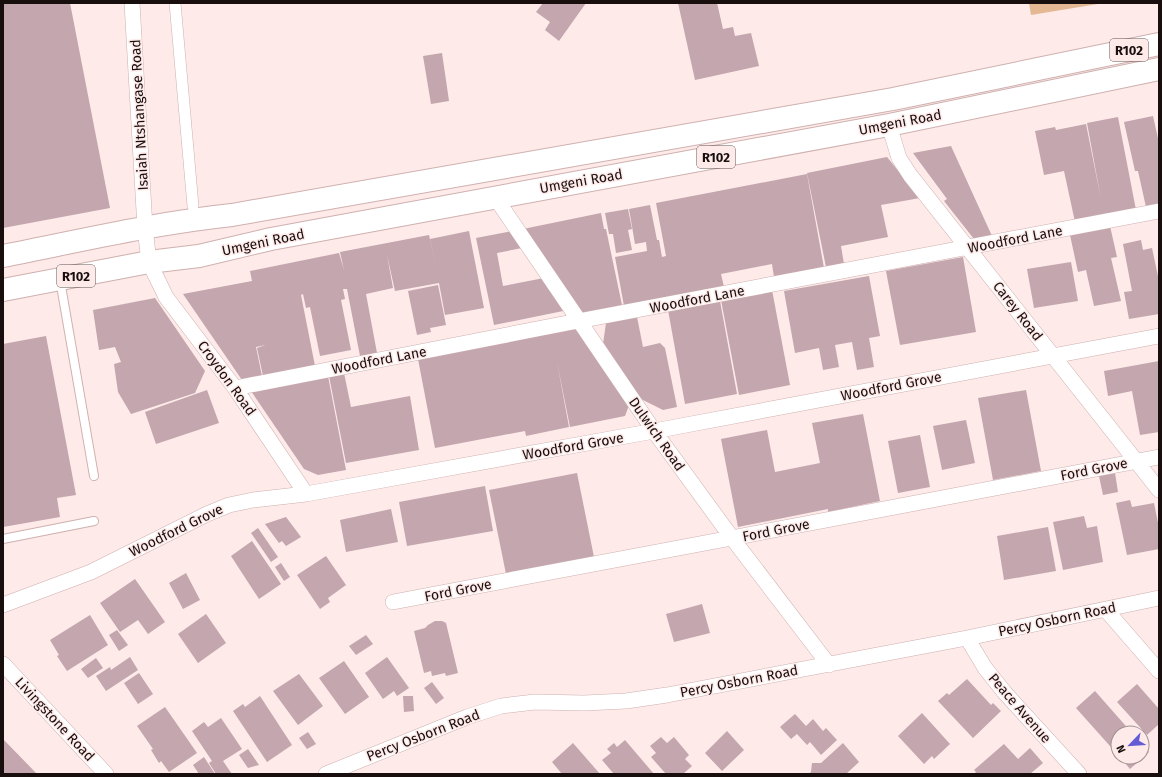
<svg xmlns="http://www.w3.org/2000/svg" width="1162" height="777" viewBox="0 0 1162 777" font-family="'Fira Sans',sans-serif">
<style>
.green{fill:#e5b894}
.building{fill:#c3a6ae}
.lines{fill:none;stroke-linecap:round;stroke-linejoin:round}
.service-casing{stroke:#cfb0af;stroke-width:10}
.pedestrian-casing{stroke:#cfb0af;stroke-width:12}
.minor-casing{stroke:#cfb0af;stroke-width:16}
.primary-casing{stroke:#cfb0af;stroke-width:24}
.service{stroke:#fff;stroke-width:8}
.pedestrian{stroke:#fff;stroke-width:11}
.minor{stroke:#fff;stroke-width:15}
.primary{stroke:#fff;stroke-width:22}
.labels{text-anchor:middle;stroke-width:3;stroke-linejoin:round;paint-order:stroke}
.shield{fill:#fdeae9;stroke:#5d504f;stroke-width:1}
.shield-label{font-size:13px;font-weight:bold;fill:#180e0d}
.street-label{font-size:14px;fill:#180e0d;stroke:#fdeae9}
</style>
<rect width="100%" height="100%" fill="#fdeae9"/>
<path class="green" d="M1029 3H1104L1031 15Z"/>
<path class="building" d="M3 3H70L110 208 3 228Z
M543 3H586L559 41 545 30 550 22 536 12Z
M678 3H717L723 29 733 27 735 36 751 33 759 66 695 80Z
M442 53 449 101 431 104 423 56Z
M1153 116 1159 143V205L1146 207 1138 171H1135L1124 122Z
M1118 117 1136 210 1075 222 1064 171 1044 175 1035 131 1055 127 1056 130 1086 124 1101 199 1087 123Z
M951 146 992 236 974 239 944 201 947 199 913 153Z
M887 157 920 198 881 205 888 237 841 246 844 264 826 267 807 173Z
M807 174 824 268 774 277 772 264 721 274 724 287 624 306 615 257 647 251 646 242 635 244 629 209 650 205 657 240H659L662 257 666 256 656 203Z
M628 209 632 229 628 230 632 250 616 253 613 234H609L605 213Z
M601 213 604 229H606L622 305 582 313 523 229Z
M1110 226 1117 257 1111 258 1121 301 1094 306 1086 270 1078 272 1070 235Z
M469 231 484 308 445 315 439 283 395 291 387 255 393 288 366 294 377 353 360 356 347 289H343L345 299 341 300 351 350 320 356 310 307 306 308 303 294 301 295 315 366 263 376 257 348 265 345 256 347 262 376 242 380 183 294 252 281 250 271 339 253 344 270 340 252 429 235 437 271 430 239Z
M512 231 522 248 497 253 503 286 544 278 568 310 494 325 476 238Z
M1141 240 1143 250 1152 248 1159 281V314L1129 319 1124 292 1132 291 1123 244Z
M963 257 976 332 900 345 886 271Z
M1071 262 1078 301 1034 308 1027 269Z
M869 276 880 336 869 338 874 367 857 370 852 342 835 345 839 367 823 370 819 348 795 353 784 291Z
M438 285 446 325 430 328 431 332 417 335 408 291Z
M772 290 790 385 739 395 721 300Z
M155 298 205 371 195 393 131 414 118 392 114 364 121 362 115 347 99 350 93 310Z
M720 301 737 394 685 404 668 310Z
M637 317 643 347 660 343 665 348 677 407 663 410 641 399 603 344 606 323Z
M579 327 631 400 625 416 570 427 557 362 569 427 526 436 525 431 435 448 418 359Z
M46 336 76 495 57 498 60 517 3 527V344Z
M1159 361V432L1140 435 1132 391 1108 396 1104 371Z
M344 373 351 407 410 396 419 450 346 463 329 376Z
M328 376 346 470 318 475 304 469 251 391Z
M207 390 219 423 156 444 145 412Z
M1026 390 1041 471 993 480 978 398Z
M863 414 880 501 828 512V509L738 527 721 439 767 430 775 472 820 463 812 423Z
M966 420 975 463 942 470 933 426Z
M920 435 930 487 898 493 888 441Z
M577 473 594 557 506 574 489 490Z
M1115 473 1118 492 1103 495 1099 476Z
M485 486 493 531 407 546 399 502Z
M1130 500 1132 507 1154 503 1159 528V549L1127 555 1116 503Z
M391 509 398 542 346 552 340 520Z
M1084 516 1087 528 1097 526 1103 562 1063 570 1053 522Z
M286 517 301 537 286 546 282 541 279 543 265 524Z
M1048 527 1056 571 1004 580 997 536Z
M258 528 278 557 271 562 251 533Z
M252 541 281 584 259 599 231 556Z
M326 556 346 585 328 598 330 602 320 609 297 575Z
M281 563 290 577 284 581 275 567Z
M186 573 200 600 183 609 169 583Z
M135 579 165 622 148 634 138 620 120 632 100 603Z
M702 604 710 633 674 642 666 614Z
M206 614 226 643 198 663 178 634Z
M90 615 108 645 67 671 57 656 59 655 50 640Z
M435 621H442L446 623 458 673 446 676 445 673 432 676 431 671 424 673 414 631 425 628 428 625Z
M117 630 128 645 119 651 109 635Z
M366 635 373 644 356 655 349 646Z
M130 657 138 670 106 691 96 676 110 667 111 670Z
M387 657 409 688 397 696 394 691 383 699 365 673Z
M96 658 103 668 88 678 81 669Z
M344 661 369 697 345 714 319 678Z
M139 673 153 694 138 704 124 683Z
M299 674 323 706 298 725 273 691Z
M967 679 991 705 993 703 1001 711 973 738 938 701 947 693 949 695Z
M432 682 444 698 436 704 424 688Z
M1137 684 1159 709V724L1147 735 1117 702Z
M1095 691 1132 733H1118V755L1076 708Z
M260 696 292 745 267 762 233 711 243 704 245 707Z
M403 696H413L414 711 404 712Z
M165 707 197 753 169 772 161 761 159 763 151 750 153 749 137 726Z
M922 713 950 744 934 759 932 756 924 764 898 736Z
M795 714 806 726 813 719 823 731 826 728 837 740 821 755 810 742 807 745 797 734 791 739 780 727Z
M221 718 242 749 223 761 232 774H216L209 763 212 761 192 731 204 722 208 727Z
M727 731 744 750 722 771 705 753Z
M308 732 316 744 307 749 299 738Z
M661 737 667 743 674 737 689 755 685 759 692 766 683 774H666L651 757 656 753 650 746Z
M3 739 37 774H3Z
M625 740 654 774H614L602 760 611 753 607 749 614 743 617 747Z
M573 743 600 774H562L552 762Z
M843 743 859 762 846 774H808L811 772 812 763H821Z
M1004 744 1018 759 1030 748 1043 763 1030 774H974L976 772 974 770Z
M1142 744 1149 752 1130 769 1120 757H1142Z
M248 749 259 765 248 768 239 755Z
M204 757 215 774H199L193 765Z"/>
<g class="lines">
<g class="service-casing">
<path id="service" d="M60 280 94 476
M3 539 94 521"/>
</g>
<g class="pedestrian-casing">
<path id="pedestrian" d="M175 3 193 206"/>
</g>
<g class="minor-casing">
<path id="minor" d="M132 3 145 228 149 262 166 297 235 388 306 494
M889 125 899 158 910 175 1159 490
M495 197 654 431 732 538 829 665
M235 388 578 321 1159 211
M393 602 1159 457
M3 605 91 572 207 514 229 505 253 500 306 494 654 431 1159 336
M1106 610 1159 671
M967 638 985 668 1005 693 1079 774
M3 664 106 774
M326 774 467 717 501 706 535 702 584 703 626 701 667 695 967 638 1159 598"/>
</g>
<g class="primary-casing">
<path id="primary" d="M3 256C79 241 155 223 232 215L893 99 1159 44
M3 290 149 262 199 256 271 239 889 125 1159 69"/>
</g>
<use href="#service" class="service"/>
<use href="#pedestrian" class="pedestrian"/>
<use href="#minor" class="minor"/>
<use href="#primary" class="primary"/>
</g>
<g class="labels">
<g class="shield">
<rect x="1110" y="39" width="38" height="22" rx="3"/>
<rect x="697" y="146" width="38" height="22" rx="3"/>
<rect x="57" y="265" width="38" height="22" rx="3"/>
</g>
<g class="shield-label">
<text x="1129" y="55">R102</text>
<text x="716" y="162">R102</text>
<text x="76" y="281">R102</text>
</g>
<g class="street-label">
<text transform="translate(139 115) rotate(-93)" y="5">Isaiah Ntshangase Road</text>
<text transform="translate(900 122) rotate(-11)" y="5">Umgeni Road</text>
<text transform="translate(581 181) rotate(-10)" y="5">Umgeni Road</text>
<text transform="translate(1015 239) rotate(-11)" y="5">Woodford Lane</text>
<text transform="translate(263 242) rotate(-12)" y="5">Umgeni Road</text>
<text transform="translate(697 299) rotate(-11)" y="5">Woodford Lane</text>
<text transform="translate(1018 311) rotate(52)" y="5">Carey Road</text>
<text transform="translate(379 360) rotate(-11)" y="5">Woodford Lane</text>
<text transform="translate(227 378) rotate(54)" y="5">Croydon Road</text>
<text transform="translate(891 386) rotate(-11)" y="5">Woodford Grove</text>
<text transform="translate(657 434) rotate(55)" y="5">Dulwich Road</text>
<text transform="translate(573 446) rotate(-10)" y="5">Woodford Grove</text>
<text transform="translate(1094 469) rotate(-11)" y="5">Ford Grove</text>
<text transform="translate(176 530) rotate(-26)" y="5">Woodford Grove</text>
<text transform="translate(776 530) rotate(-11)" y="5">Ford Grove</text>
<text transform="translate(458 590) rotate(-11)" y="5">Ford Grove</text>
<text transform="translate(1057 619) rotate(-12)" y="5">Percy Osborn Road</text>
<text transform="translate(739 681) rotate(-11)" y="5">Percy Osborn Road</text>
<text transform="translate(1020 708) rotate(49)" y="5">Peace Avenue</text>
<text transform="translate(55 719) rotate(47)" y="5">Livingstone Road</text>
<text transform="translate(423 735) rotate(-21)" y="5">Percy Osborn Road</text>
</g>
</g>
<rect width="1162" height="777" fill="none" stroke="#180e0d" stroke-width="8"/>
<g transform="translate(1130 745) rotate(245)"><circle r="19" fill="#fdeae9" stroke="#a19291"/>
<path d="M0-3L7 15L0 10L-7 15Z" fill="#645cd5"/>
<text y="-6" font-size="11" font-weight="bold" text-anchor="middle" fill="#180e0d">N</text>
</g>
</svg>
